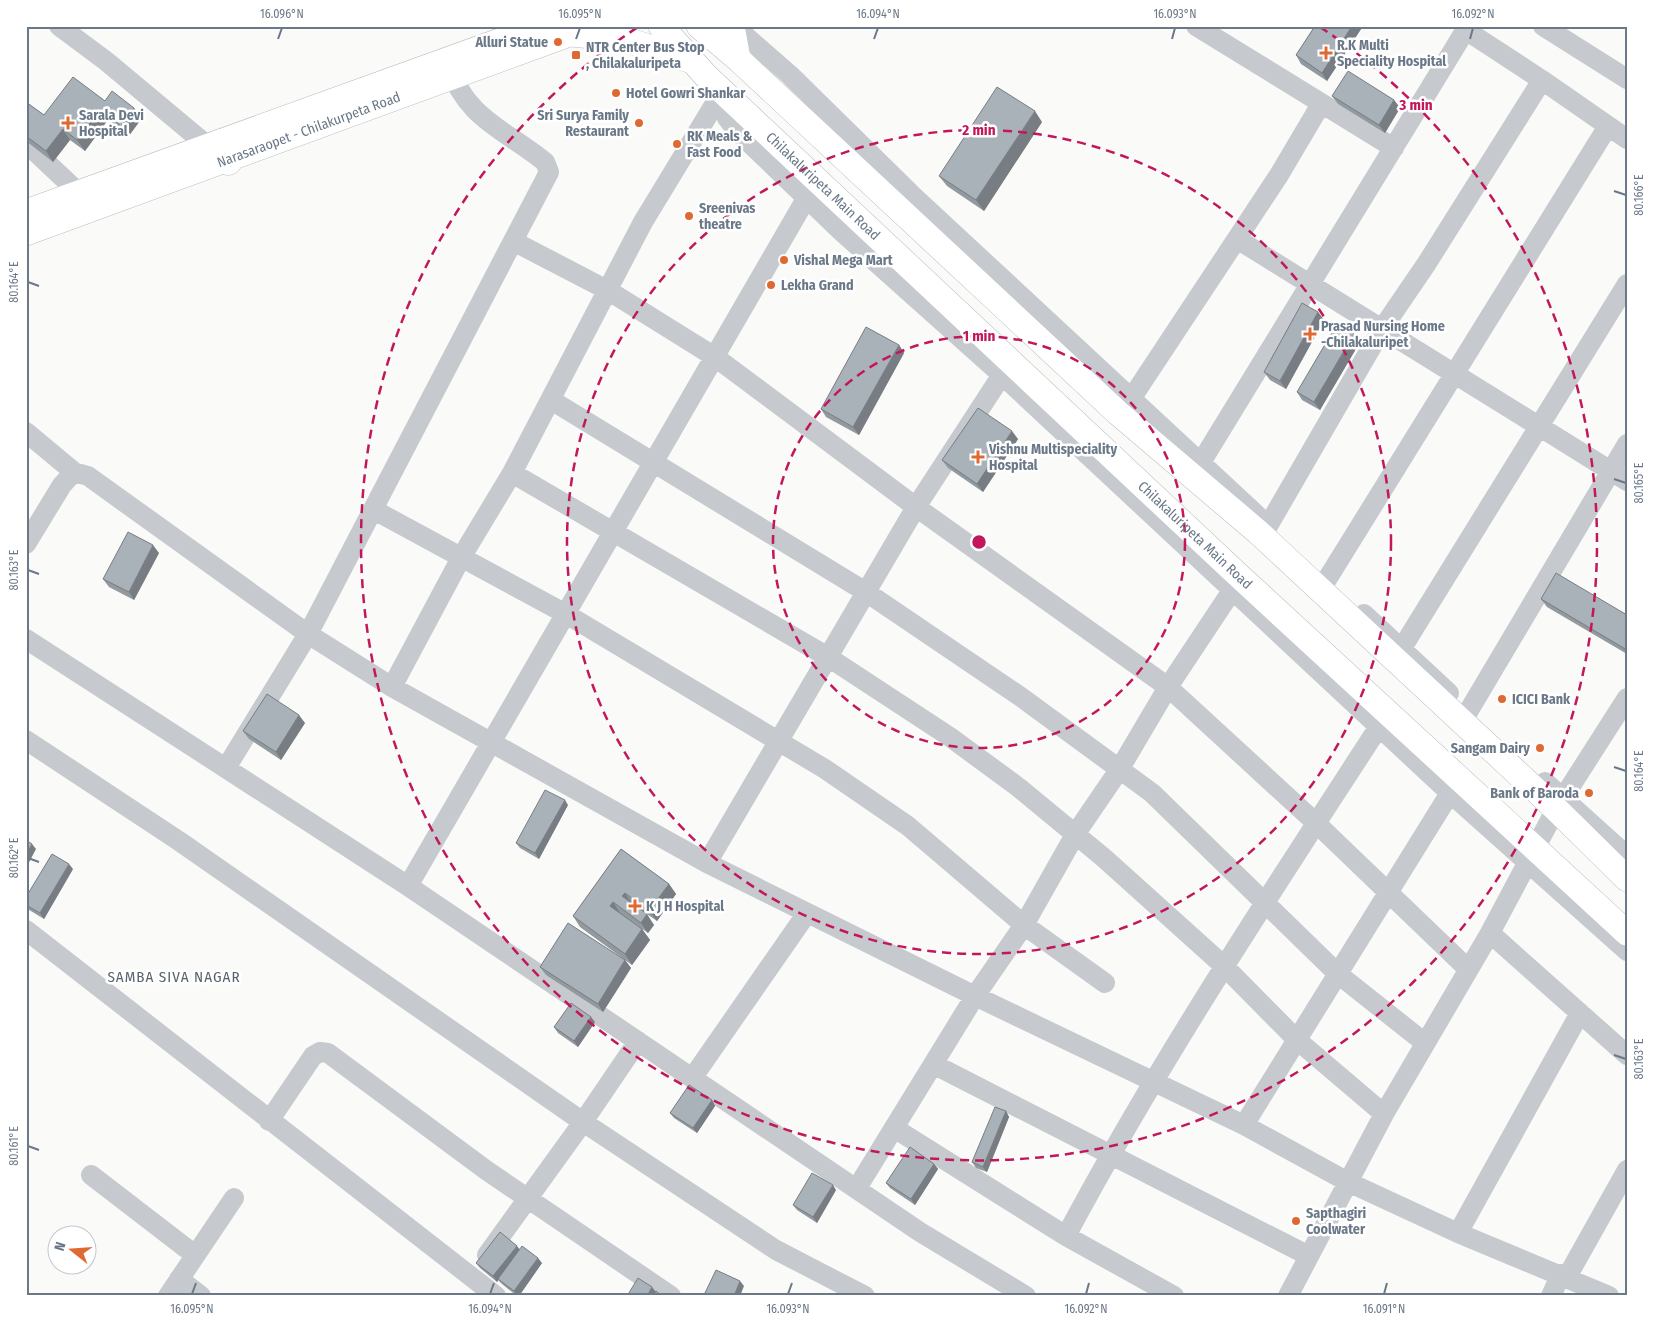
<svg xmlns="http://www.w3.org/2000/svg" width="1653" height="1322" viewBox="0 0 1653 1322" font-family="'Fira Sans Condensed',sans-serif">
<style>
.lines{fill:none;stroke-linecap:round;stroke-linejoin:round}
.major-casing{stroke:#b9bdc1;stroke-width:26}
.highway-casing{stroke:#b9bcbf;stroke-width:29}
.minor{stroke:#c6c9cd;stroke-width:20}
.major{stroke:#fff;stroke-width:25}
.highway{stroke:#fff;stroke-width:28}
.wall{fill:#92999f}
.shaded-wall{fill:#777d82}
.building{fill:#aab2b9;stroke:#777d82}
.ticks{fill:none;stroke:#6a7888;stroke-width:2}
.ring{fill:none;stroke:#c2185b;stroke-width:2.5;stroke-dasharray:9 6}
.poi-dot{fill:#df6933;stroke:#fff;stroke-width:2}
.labels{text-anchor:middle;stroke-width:5;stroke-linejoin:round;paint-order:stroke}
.poi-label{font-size:14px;font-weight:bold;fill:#6a7888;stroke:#fff;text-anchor:start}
.street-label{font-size:14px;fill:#6a7888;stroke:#fff}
.neighbourhood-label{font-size:15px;letter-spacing:1px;fill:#57626d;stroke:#fff}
.centre{fill:#c2185b;stroke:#fff;stroke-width:2.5}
.ring-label{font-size:15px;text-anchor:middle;font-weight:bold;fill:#c2185b;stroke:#fff;stroke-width:5;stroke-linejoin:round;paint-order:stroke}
.neatline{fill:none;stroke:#6a7888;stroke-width:2}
.ticks-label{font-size:12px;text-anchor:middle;fill:#6a7888}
</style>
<rect width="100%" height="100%" fill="#fafaf8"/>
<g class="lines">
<g class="major-casing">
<g id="major">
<path id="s1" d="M661 26 706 76 1238 575 1627 933"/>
<path d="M699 26 738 59 1118 413 1258 532 1556 809 1627 879"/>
<path d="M732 26 738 59"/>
<path d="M571 34 624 39 692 61"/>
<path d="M26 212 541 26"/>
<path id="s2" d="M26 233 591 26"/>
</g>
</g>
<g class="highway-casing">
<path id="highway" d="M221 143 228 161"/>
</g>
<path class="minor" d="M59 26 106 61 209 147
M734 26 790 75 910 193 1258 516
M1196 26 1394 148
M1543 26 1627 79
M1467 31 1542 80 1627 139
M719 89 727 118 737 131 842 232 1001 374 1450 793 1627 951
M26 143 79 193
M1237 239 1627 481
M513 241 609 291 715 357 916 507 1168 687 1316 823 1468 969
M1131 399 1279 175 1321 104
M551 400 866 592 1021 697 1152 793 1338 974 1425 1043
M26 432 74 472 88 476 308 634 392 687 707 863 975 996 1244 1125 1348 1182 1458 1233 1609 1296
M1200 464 1468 26
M512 473 828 657 950 737 1018 787 1104 858 1224 966 1297 1040 1384 1114
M374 510 566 614 825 769 908 826 1024 925 1105 983
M1268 526 1382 329 1427 263 1542 80
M26 544 62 485 74 472
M1326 581 1608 126
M1364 614 1449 693
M26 639 408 886 920 1232 1026 1296
M1402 648 1627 284
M392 687 462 556 512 473 643 222 722 92
M1468 712 1627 444
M26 740 179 841 583 1122 776 1250 865 1296
M226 768 308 634 549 172 545 162C504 129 466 119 448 64
M1545 782 1627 856
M707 863 916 507 1009 364
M408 886 807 197
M26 930 496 1296
M1490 933 1627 1055
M933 1064 1309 1256
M693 1077 807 913
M269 1121 313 1056 320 1052 328 1053 486 1170 671 1296
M1244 1125 1450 793
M894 1128 1066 1236 1174 1296
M91 1175 195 1255
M857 1188 975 996 1024 925 1076 833 1119 770 1168 687 1233 589
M1458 1233 1580 1013
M1066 1236C1160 1060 1271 893 1380 725
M487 1255 583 1122 638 1041
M1567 1277 1627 1170
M179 1279 201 1296
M168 1296 234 1198
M1288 1296 1384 1114 1490 933 1556 809 1627 698
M1551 1296 1561 1274"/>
<use href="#major" class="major"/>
<use href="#highway" class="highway"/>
</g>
<path class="wall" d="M1315 26H1363L1327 81 1301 64 1296 55Z
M1332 96 1394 100 1400 108 1385 133 1338 104Z
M105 101 134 108 142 118 128 137 107 121 85 151 70 140 53 162 26 141V102L44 115Z
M1042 122 984 211 947 186 939 176Z
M1318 312 1324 320 1286 389 1270 380 1264 372Z
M1360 342 1320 410 1302 400 1297 392Z
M899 345 904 353 859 435 826 417 821 409Z
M1018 439 983 492 948 468 942 460Z
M159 553 134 600 109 587 103 579Z
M1541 599 1627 615V654L1547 607Z
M305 723 281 760 249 739 243 731Z
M568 805 539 859 520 848 516 843Z
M621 849 669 884 676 894 657 921 638 908 654 925 648 933 620 913 642 929 650 940 632 965 580 927 573 916Z
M73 869 44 919 26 908V897Z
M625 960 631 968 603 1012 546 975 540 967Z
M595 1022 578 1047 558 1033 554 1027Z
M712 1100 715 1106 697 1133 674 1118 670 1113Z
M1006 1111 1009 1117 987 1172 976 1168 972 1162Z
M934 1164 938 1169 915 1205 890 1188 886 1183Z
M836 1190 817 1223 797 1210 793 1205Z
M476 1263H542L519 1296H517L502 1284 498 1280 497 1282 480 1268Z"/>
<path class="shaded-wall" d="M1352 26H1363L1327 81 1322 73Z
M1394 100 1400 108 1385 133 1379 125Z
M134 108 142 118 128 137 121 126Z
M100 110 107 121 85 151 77 140Z
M1035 111 1042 122 984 211 976 200Z
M63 129 70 140 53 162 46 151Z
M1318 312 1324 320 1286 389 1280 381Z
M1354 334 1360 342 1320 410 1314 402Z
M899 345 904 353 859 435 853 427Z
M1012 431 1018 439 983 492 977 484Z
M153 545 159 553 134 600 129 592Z
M299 715 305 723 281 760 276 752Z
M565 800 568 805 539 859 535 853Z
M32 844 36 849 26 868V855Z
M69 864 73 869 44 919 40 913Z
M669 884 676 894 657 921 649 911Z
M625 893 632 904 622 896Z
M613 902 620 913 617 916 610 906Z
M647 914 654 925 648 933 641 923Z
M642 929 650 940 632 965 625 954Z
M625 960 631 968 603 1012 598 1004Z
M591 1017 595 1022 578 1047 574 1041Z
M712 1100 715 1106 697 1133 693 1128Z
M1006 1111 1009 1117 987 1172 983 1167Z
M934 1164 938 1169 915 1205 911 1199Z
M833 1185 836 1190 817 1223 813 1217Z
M517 1246 521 1251 497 1282 493 1276Z
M538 1258 542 1263 519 1296H518L514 1291Z
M740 1281 744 1286 740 1296H734Z
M652 1287 656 1292 654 1296H647Z"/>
<path class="building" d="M1315 26H1352L1322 73 1296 55Z
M1348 71 1394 100 1379 125 1332 96Z
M73 77 105 101 112 91 134 108 121 126 100 110 77 140 63 129 46 151 26 136V102L44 115Z
M997 87 1035 111 976 200 939 176Z
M1302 303 1318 312 1280 381 1264 372Z
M1337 324 1354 334 1314 402 1297 392Z
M866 327 899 345 853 427 821 409Z
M978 408 1012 431 977 484 942 460Z
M128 532 153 545 129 592 103 579Z
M1556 573 1627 615V650L1541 599Z
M267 694 299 715 276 752 243 731Z
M545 790 565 800 535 853 516 843Z
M26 840 32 844 26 855Z
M621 849 669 884 649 911 625 893 622 896 647 914 641 923 613 902 610 906 642 929 625 954 573 916Z
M52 854 69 864 40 913 26 905V897Z
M568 923 625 960 598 1004 540 967Z
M571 1003 591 1017 574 1041 554 1027Z
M689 1085 712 1100 693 1128 670 1113Z
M995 1107 1006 1111 983 1167 972 1162Z
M910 1147 934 1164 911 1199 886 1183Z
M812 1173 833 1185 813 1217 793 1205Z
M500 1232 517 1246 493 1276 476 1263Z
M522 1246 538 1258 514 1291 498 1279Z
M716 1270 740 1281 734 1296 704 1295Z
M638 1278 652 1287 647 1296H627Z
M656 1291 662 1296H653Z"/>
<path class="ticks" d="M278 39 282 28M576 39 580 28M874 39 878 28M1172 39 1175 28M1470 39 1473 28M1614 191 1626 195M28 282 39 286M1614 479 1626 483M28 570 39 574M1614 767 1626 771M28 858 39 862M1614 1055 1626 1059M28 1146 39 1150M192 1294 196 1283M490 1294 494 1283M788 1294 792 1283M1086 1294 1089 1283M1384 1294 1387 1283"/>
<g class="ring">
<circle cx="979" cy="542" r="206"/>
<circle cx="979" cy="542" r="412"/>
<path d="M1320 27A618 618 0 1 1 638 27"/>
</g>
<g class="poi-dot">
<circle cx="558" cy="42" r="5"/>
<path d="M1323.5 45.5h5v5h5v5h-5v5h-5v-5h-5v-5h5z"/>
<rect x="571" y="50" width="10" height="10" rx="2.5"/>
<circle cx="616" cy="93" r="5"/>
<path d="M65.5 115.5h5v5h5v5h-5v5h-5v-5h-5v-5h5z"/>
<circle cx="639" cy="123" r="5"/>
<circle cx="677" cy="144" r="5"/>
<circle cx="689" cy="216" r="5"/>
<circle cx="784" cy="260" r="5"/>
<circle cx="771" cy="285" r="5"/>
<path d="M1307.5 326.5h5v5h5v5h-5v5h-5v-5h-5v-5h5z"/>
<path d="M975.5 449.5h5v5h5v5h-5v5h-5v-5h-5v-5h5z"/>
<circle cx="1502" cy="699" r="5"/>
<circle cx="1540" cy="748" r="5"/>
<circle cx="1589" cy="793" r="5"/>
<path d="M632.5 898.5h5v5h5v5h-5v5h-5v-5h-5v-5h5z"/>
<circle cx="1296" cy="1221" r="5"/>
</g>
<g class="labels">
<g class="poi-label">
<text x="548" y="47" text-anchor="end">Alluri Statue</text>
<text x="1337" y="50">R.K Multi<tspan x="1337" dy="16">Speciality Hospital</tspan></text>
<text x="586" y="52">NTR Center Bus Stop<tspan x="586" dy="16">, Chilakaluripeta</tspan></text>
<text x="626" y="98">Hotel Gowri Shankar</text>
<text x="79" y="120">Sarala Devi<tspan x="79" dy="16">Hospital</tspan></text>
<text x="629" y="120" text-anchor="end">Sri Surya Family<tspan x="629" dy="16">Restaurant</tspan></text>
<text x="687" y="141">RK Meals &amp;<tspan x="687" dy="16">Fast Food</tspan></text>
<text x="699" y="213">Sreenivas<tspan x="699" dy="16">theatre</tspan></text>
<text x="794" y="265">Vishal Mega Mart</text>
<text x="781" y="290">Lekha Grand</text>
<text x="1321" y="331">Prasad Nursing Home<tspan x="1321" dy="16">-Chilakaluripet</tspan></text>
<text x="989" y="454">Vishnu Multispeciality<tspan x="989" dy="16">Hospital</tspan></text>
<text x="1512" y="704">ICICI Bank</text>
<text x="1530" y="753" text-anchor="end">Sangam Dairy</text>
<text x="1579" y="798" text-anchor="end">Bank of Baroda</text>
<text x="646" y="911">K J H Hospital</text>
<text x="1306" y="1218">Sapthagiri<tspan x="1306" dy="16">Coolwater</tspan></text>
</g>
<g class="street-label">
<text dy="5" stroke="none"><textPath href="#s2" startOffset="301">Narasaraopet - Chilakurpeta Road</textPath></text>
<text dy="5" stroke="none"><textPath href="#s1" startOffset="228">Chilakaluripeta Main Road</textPath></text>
<text dy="5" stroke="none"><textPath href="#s1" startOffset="738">Chilakaluripeta Main Road</textPath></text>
</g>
<g class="neighbourhood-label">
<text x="174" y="982">SAMBA SIVA NAGAR</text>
</g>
</g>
<circle cx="979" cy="542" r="8" class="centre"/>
<g class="ring-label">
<text x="1416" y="110">3 min</text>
<text x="979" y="135">2 min</text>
<text x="979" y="341">1 min</text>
</g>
<rect width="1653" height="1322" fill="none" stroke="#ffffff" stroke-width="55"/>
<g transform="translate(72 1250) rotate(287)"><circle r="24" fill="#ffffff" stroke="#c3c9cf"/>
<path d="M0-4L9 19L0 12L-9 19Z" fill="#df6933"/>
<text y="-8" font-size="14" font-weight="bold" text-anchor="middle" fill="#6a7888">N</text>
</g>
<rect x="28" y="28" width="1598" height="1266" class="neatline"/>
<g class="ticks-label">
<text x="282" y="18">16.096°N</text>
<text x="580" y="18">16.095°N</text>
<text x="878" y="18">16.094°N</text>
<text x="1175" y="18">16.093°N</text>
<text x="1473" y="18">16.092°N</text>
<text transform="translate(1639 195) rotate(-90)" y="4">80.166°E</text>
<text transform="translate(14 282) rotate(-90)" y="4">80.164°E</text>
<text transform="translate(1639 483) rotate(-90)" y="4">80.165°E</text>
<text transform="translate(14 570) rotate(-90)" y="4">80.163°E</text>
<text transform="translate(1639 771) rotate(-90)" y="4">80.164°E</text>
<text transform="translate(14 858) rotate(-90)" y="4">80.162°E</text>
<text transform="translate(1639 1059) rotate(-90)" y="4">80.163°E</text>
<text transform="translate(14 1146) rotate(-90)" y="4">80.161°E</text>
<text x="192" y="1313">16.095°N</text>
<text x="490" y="1313">16.094°N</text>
<text x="788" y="1313">16.093°N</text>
<text x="1086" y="1313">16.092°N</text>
<text x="1384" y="1313">16.091°N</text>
</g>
</svg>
